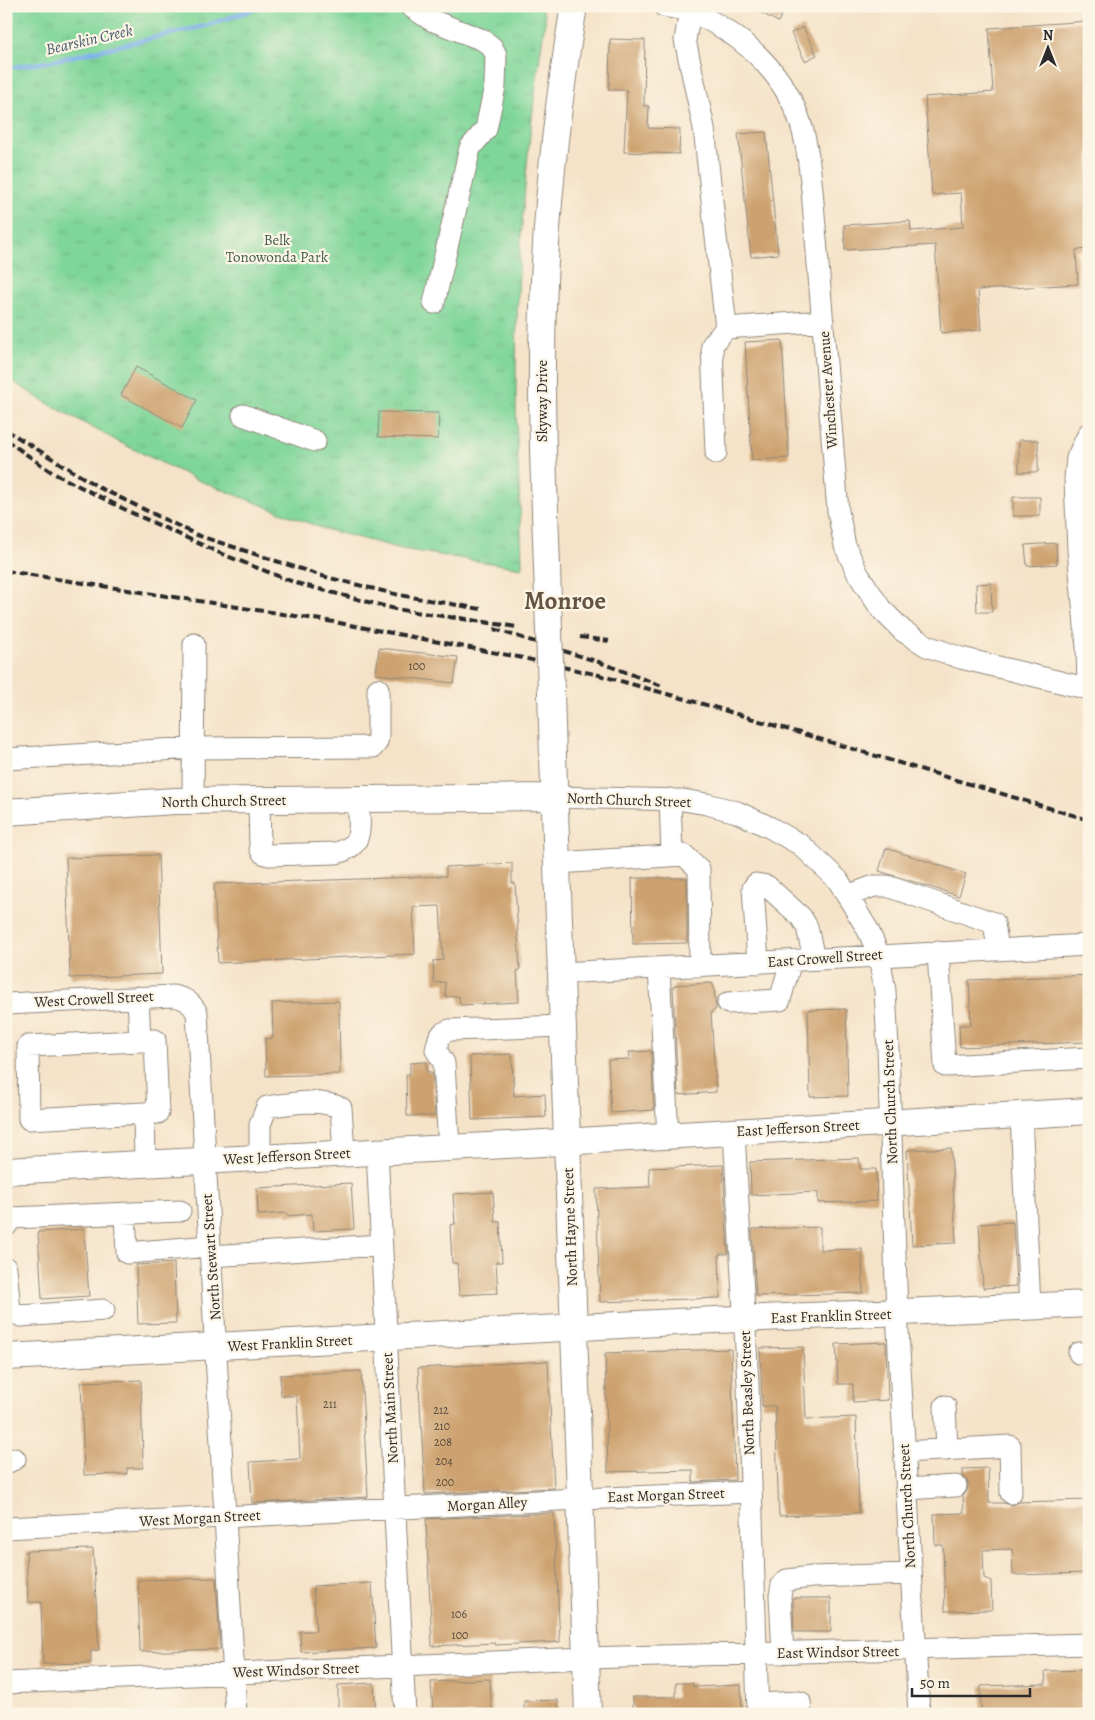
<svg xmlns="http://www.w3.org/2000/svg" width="1095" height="1720" viewBox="0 0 1095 1720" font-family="Alegreya,serif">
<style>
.park{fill:url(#park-tufts);stroke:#558062}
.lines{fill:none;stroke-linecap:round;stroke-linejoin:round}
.stream{stroke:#7fb1eb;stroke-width:4.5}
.building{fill:#cda26f}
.minor-casing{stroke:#90877a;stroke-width:23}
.major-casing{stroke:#90877a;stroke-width:28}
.minor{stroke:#fff;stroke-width:21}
.major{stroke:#fff;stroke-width:26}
.rail{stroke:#2b2b2b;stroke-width:4;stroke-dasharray:8 4;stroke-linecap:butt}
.major-bridge-casing{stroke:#90877a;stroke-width:28;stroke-linecap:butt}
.major-bridge{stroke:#fff;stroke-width:26}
.labels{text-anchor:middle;stroke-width:4.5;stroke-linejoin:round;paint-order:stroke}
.number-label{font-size:12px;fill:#54493c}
.park-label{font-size:15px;fill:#445e4c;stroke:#fcf5e5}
.street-label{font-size:15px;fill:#2b2b2b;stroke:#fcf5e5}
.water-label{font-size:16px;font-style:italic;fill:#485a6e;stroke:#fcf5e5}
.town-label{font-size:25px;font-weight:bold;fill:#645543;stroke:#fcf5e5}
</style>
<defs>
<pattern id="park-tufts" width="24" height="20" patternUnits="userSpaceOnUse" patternTransform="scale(1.25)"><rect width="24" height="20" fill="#7fd69a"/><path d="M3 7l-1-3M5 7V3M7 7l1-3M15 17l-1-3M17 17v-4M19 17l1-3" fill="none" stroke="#6eb885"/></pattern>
</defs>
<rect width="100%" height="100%" fill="#fcf5e5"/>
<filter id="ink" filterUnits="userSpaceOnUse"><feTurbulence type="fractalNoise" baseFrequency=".02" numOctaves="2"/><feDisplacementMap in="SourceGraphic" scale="10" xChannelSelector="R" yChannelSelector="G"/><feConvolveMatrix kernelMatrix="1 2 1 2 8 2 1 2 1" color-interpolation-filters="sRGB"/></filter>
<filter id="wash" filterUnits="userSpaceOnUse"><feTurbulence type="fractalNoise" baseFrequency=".0096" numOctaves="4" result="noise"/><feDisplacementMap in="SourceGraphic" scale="20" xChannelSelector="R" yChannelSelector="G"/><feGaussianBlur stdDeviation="1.12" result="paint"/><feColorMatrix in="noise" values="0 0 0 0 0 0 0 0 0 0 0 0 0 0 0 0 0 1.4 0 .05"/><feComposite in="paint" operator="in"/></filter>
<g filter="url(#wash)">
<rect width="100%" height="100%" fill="#f5e3c9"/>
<path class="park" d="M6 6H538C545 11 545 15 545 22 526 144 516 267 516 389 516 449 521 509 522 568L402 549 324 529 195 479 119 442 40 399 6 377Z"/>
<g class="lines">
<path class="stream" d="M6 68 48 62 205 26 263 6"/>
</g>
<g id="blocks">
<path class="building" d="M749 6H786L778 22Z
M1089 21V249L1076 250 1078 284 978 290 981 330 941 333 935 245 845 250 844 225 910 221 911 231 963 227 961 193 932 195 925 97 993 92 989 28Z
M803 27 817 55 805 61 791 33Z
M610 39 645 40 644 106H649L648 128 680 129 679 154 624 152 627 90H609Z
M766 132 778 254 751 257 738 134Z
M782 340 789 458 752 460 745 342Z
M136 367 197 400 182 428 121 395Z
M379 412 439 413 438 439 378 437Z
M1019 440H1038V472H1019Z
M1013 497H1040V516H1013Z
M1056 543 1057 564 1027 566 1025 545Z
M991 583 992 612H977L976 584Z
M379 648 458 657 454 683 376 674Z
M886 848 966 874 959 896 879 871Z
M158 855 162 974 70 978 66 858Z
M512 863V883H515L520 970 517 971 519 1002 460 1005 459 996 446 997 445 982 434 983 433 961 443 960 440 906 413 907 415 954 218 963 214 884 446 876V867Z
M632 878H687V943L633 944Z
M1089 975V1042L960 1047 959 1025H971L969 980Z
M712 983 714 988 716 1009 711 1012 716 1092 678 1095 673 987 676 985Z
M339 1001 340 1074 266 1076 265 1039 273 1038 272 1003Z
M846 1009 848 1096 810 1097 808 1010Z
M651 1051 654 1110 611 1113 608 1060 630 1059 629 1052Z
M512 1054 514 1096 545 1094 546 1117 472 1120 470 1056Z
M427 1062V1072H432L435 1116H407L406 1074H410V1063Z
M951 1148 956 1243 912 1245 907 1150Z
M859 1158 860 1169H876L877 1201 818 1203V1192L751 1195 750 1162Z
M723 1165 728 1254H719L720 1298 600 1302 596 1189 650 1187 649 1168Z
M351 1183 354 1229 313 1231 312 1214 287 1216V1213L258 1215 257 1188Z
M493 1192 495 1222H500L502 1262H496L498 1293 459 1295 457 1263H452L450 1225 455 1224 453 1194Z
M1013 1222 1016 1286 983 1288 979 1224Z
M820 1227V1250L862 1249 863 1293 756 1296 752 1229Z
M84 1229 89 1296 42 1299 38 1232Z
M174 1263 176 1323 138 1324 136 1265Z
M886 1342 888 1400 853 1402V1384H838L836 1344Z
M803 1347 806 1419 856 1417 859 1513 779 1516 775 1406H762L760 1348Z
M731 1349 735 1480 693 1482V1470L608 1472 605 1353Z
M548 1361 554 1488 425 1494 418 1368Z
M361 1371 368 1497 252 1503 250 1462 300 1459 297 1396H281L280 1375Z
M141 1380 143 1468H127V1474L84 1475 81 1382Z
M988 1468 989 1503H1004L1012 1505 1019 1502 1089 1500V1573L1013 1575 1012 1549 983 1550 984 1578 991 1581 992 1610 945 1611 943 1545H935L934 1514 964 1513 963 1496 967 1491 968 1486 967 1480 963 1476V1469Z
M554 1513 560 1642 495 1645V1643L432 1646 426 1519Z
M93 1549 99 1650 91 1651V1663L43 1664 41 1602H28L26 1551Z
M216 1578 220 1649 140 1652 138 1580Z
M372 1583 376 1648 301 1652 300 1631H316L313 1586Z
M793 1598H831V1632H794Z
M1089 1670V1714H981V1686L1046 1684 1045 1671Z
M490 1679 492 1714H433L431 1682Z
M374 1683 376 1714H338V1685Z
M676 1683H693V1687L741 1685 742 1714H633V1697H676Z
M558 1700 559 1713 524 1714V1701Z"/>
</g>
</g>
<g filter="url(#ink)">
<use href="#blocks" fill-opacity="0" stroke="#90877a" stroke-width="1"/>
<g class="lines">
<g class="minor-casing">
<path id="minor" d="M410 6 431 20 483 40 492 47 496 55 495 86 486 129 470 148 434 303
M664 6C673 8 682 9 690 12 701 15 711 21 721 27 763 53 795 91 805 140 809 157 810 173 812 190L838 511 845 546 858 574 881 609 903 631 927 646 961 658 1089 689
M690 12 685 40 704 128 726 328 823 321
M243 415 315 441
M716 453 712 345 726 328
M1088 688 1087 647 1078 550 1075 479 1077 458 1089 433
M6 759 194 748 373 747 377 742 378 735V689
M555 797 683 800 707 804 737 812 769 827 801 845 838 880 868 930 879 955 885 991 888 1048 897 1313 919 1714
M670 799 672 856
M259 800 260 848 263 853 269 855 336 853C366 846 359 825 358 799
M193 801 194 644
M557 863 684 855 699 869 700 966
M847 896 874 886H887L994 923 998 949
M938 952 945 1066 1089 1058
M758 963 753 888 756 884 767 886 801 917 807 927 814 959
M659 968 668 1136
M561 973C737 964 913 953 1089 945
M138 997 140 1041 28 1046 29 1119 144 1113 145 1163
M728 1003 780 1000 791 961
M6 1004 173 996C185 998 191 1002 197 1013L236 1714
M140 1041 155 1040 158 1113H144
M1021 1115 1030 1307
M734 1132 748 1384 758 1714
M449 1148 444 1063 436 1050 439 1038 443 1033 450 1030 563 1026
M377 1151 405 1714
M260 1157V1124L267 1107C291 1103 319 1098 341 1108L344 1153
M125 1214 127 1253 210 1246
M6 1226 12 1218 180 1211
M211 1256 381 1245
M6 1268 10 1311 21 1316 104 1310
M1079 1353H1089
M945 1406 947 1450
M904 1452 1010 1446 1011 1493
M6 1463 15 1459
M906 1489 956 1486
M6 1528 558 1500 751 1492
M783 1653 780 1596 782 1585 787 1580 812 1577 911 1574
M6 1683 586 1658 1089 1644
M758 1704 800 1702 801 1714"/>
</g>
<g class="major-casing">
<path id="major" d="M547 567C544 481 540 395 543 308 546 207 557 106 574 6
M553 756 588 1714
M6 812 175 801 555 797
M6 1171 544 1143 1089 1111
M6 1357 715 1320 1089 1304"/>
</g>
<use href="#minor" class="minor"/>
<use href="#major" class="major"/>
<path class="rail" d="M6 430 100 488 197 535 322 576 399 595 481 609
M6 440 53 473 130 512 222 554 296 583 395 609 517 627 453 617
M6 571 334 622 518 657 599 675 710 706 1089 820
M494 629 599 662 662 686
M580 637 609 641"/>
<g class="major-bridge-casing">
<path id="major-bridge" d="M547 567 553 756"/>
</g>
<use href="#major-bridge" class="major-bridge"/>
</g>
</g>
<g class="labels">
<g class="number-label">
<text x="417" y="670">100</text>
<text x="330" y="1408">211</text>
<text x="441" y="1414">212</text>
<text x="442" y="1430">210</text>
<text x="443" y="1446">208</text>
<text x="444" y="1465">204</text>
<text x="445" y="1486">200</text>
<text x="459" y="1618">106</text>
<text x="460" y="1639">100</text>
</g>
<g class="park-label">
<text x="277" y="245">Belk<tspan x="277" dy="17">Tonowonda Park</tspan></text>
</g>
<g class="street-label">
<text transform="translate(828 390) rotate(-94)" y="5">Winchester Avenue</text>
<text transform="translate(542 401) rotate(-90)" y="5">Skyway Drive</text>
<text transform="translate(629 800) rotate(2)" y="5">North Church Street</text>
<text transform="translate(224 801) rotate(-1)" y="5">North Church Street</text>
<text transform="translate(825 958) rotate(-4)" y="5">East Crowell Street</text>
<text transform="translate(94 999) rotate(-3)" y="5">West Crowell Street</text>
<text transform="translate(890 1102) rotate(-92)" y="5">North Church Street</text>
<text transform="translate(798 1128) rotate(-3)" y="5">East Jefferson Street</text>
<text transform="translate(287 1156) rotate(-3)" y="5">West Jefferson Street</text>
<text transform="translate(570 1227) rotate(-92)" y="5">North Hayne Street</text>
<text transform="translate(211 1257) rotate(-94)" y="5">North Stewart Street</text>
<text transform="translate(831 1316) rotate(-2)" y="5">East Franklin Street</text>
<text transform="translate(290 1343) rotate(-3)" y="5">West Franklin Street</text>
<text transform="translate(747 1393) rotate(-92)" y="5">North Beasley Street</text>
<text transform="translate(390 1408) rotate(-93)" y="5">North Main Street</text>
<text transform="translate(666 1495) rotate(-2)" y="5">East Morgan Street</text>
<text transform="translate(487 1504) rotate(-3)" y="5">Morgan Alley</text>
<text transform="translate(907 1506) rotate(-93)" y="5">North Church Street</text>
<text transform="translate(200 1518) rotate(-3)" y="5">West Morgan Street</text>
<text transform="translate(838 1652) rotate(-1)" y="5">East Windsor Street</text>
<text transform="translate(296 1670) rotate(-2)" y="5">West Windsor Street</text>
</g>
<g class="water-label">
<text transform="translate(89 39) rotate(-13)" y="6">Bearskin Creek</text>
</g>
<g class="town-label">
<text x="565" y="609">Monroe</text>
</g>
</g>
<rect width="1095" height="1720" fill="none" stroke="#fcf5e5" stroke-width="25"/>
<g transform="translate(1048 48)" stroke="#fcf5e5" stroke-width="4" paint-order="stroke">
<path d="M0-4L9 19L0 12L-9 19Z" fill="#2b2b2b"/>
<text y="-8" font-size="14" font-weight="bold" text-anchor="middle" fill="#2b2b2b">N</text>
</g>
<path d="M912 1688v8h118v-8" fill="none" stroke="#2b2b2b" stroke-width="2.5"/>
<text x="920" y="1688" font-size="15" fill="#2b2b2b" stroke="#fcf5e5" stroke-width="4" paint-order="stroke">50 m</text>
</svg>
